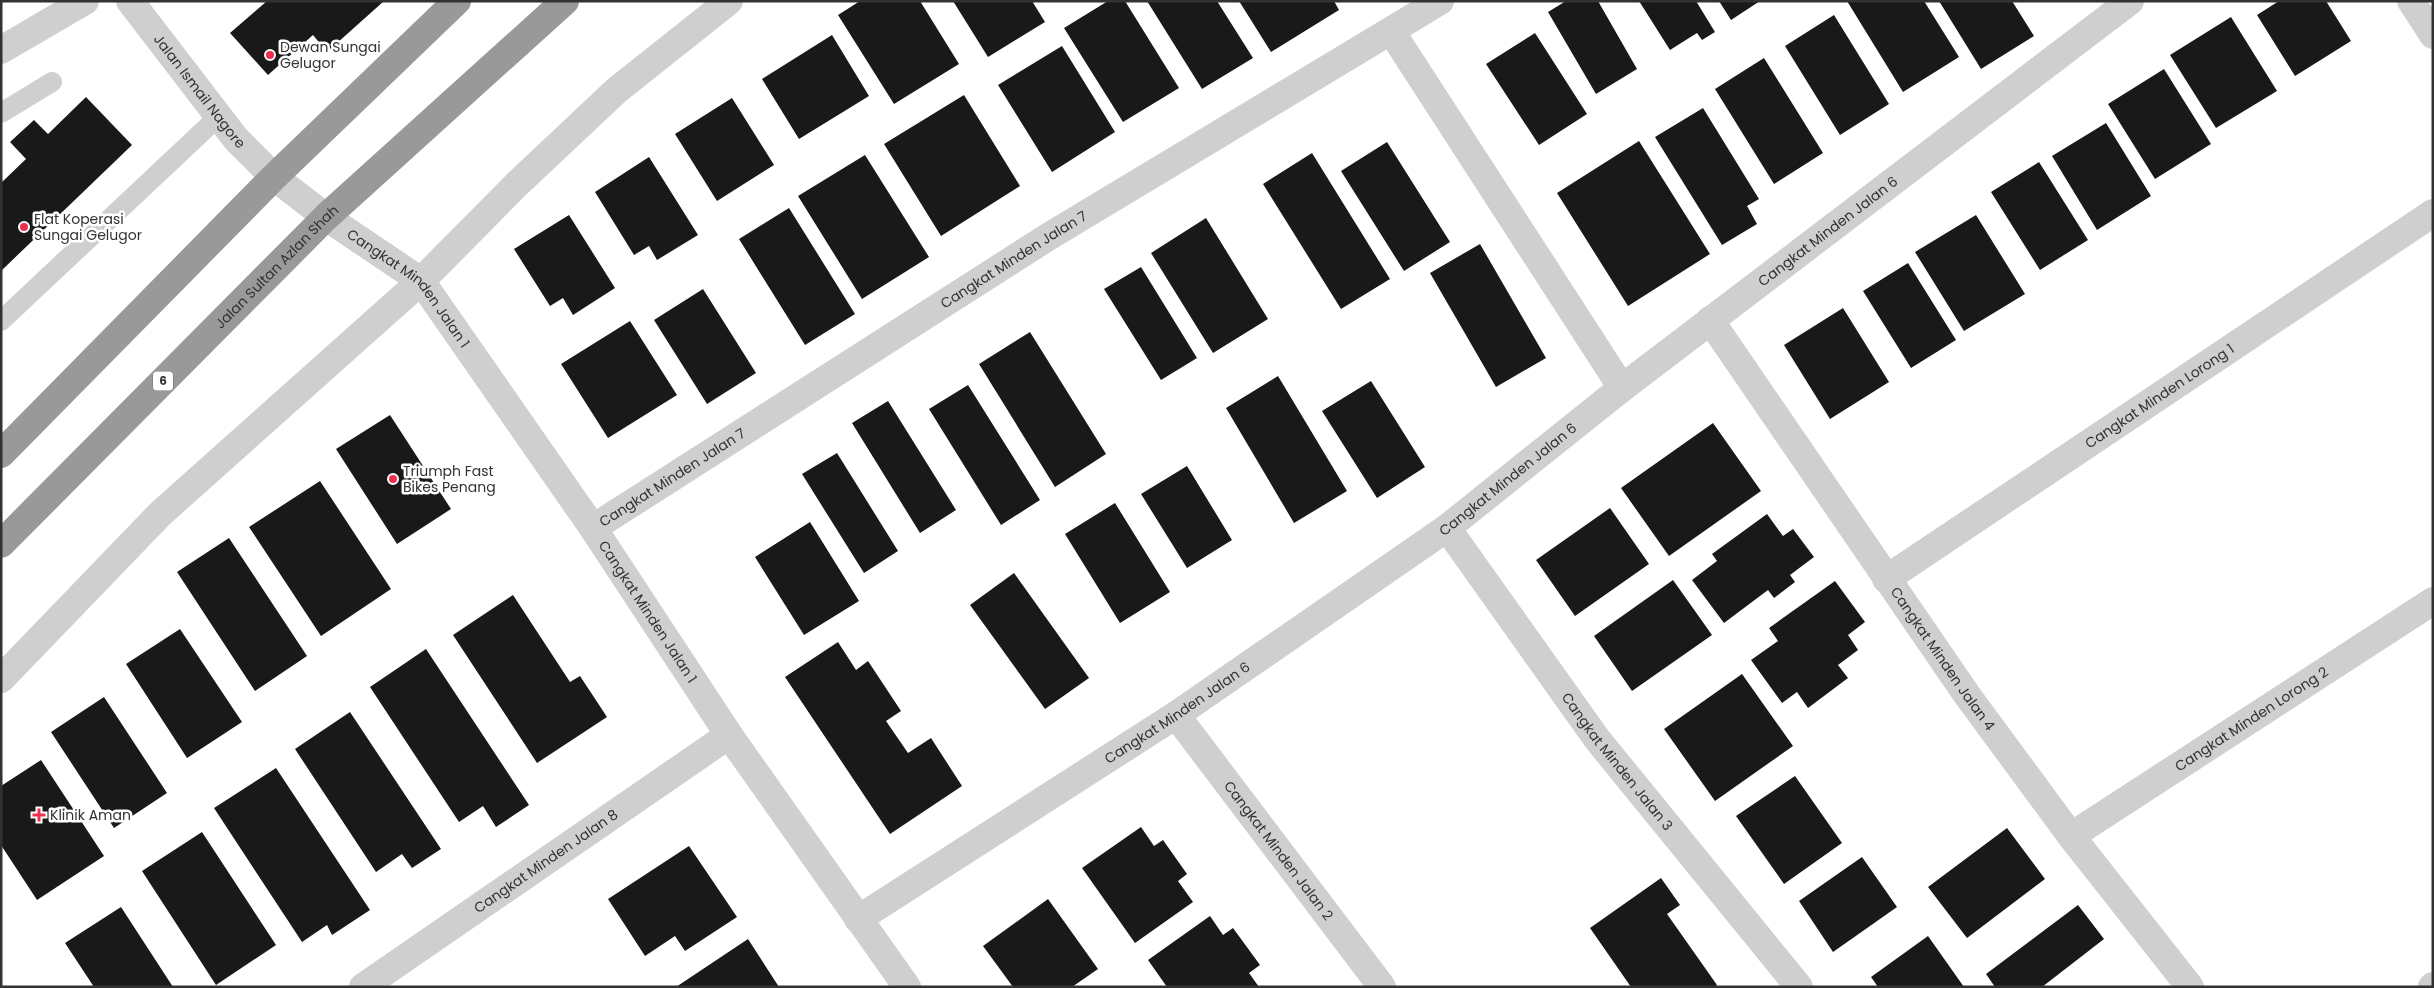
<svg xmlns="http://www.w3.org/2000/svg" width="2434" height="988" viewBox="0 0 2434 988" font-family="Poppins,sans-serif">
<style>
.building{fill:#191919}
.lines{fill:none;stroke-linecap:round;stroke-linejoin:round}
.lane{stroke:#cfcfcf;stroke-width:20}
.street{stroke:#cfcfcf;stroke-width:28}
.highway{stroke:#999;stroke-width:28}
.poi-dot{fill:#ed304c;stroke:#fff;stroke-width:2}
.labels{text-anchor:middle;stroke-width:5;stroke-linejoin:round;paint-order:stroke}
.shield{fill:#fff;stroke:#707070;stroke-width:1}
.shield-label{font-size:12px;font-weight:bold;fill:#323232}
.poi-label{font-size:14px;fill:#323232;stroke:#fff;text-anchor:start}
.street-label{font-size:14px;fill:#323232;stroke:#fff}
</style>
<rect width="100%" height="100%" fill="#fff"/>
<path class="building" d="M267 1H384L327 52 313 35 268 75 230 33Z
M860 1H920L959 64 894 104 838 15Z
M953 1H1032L1045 22 988 57Z
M1108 1H1125L1179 88 1123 122 1064 28Z
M1147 1H1217L1253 58 1202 89Z
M1239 1H1334L1339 10 1271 52Z
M1566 1H1598L1637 69 1596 94 1548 12Z
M1639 1H1696L1715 32 1702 40 1697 33 1670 50Z
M1719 1H1760L1731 20Z
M1847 1H1924L1959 57 1903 92Z
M1939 1H2012L2034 36 1981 69Z
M2279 1H2326L2351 41 2295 76 2257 15Z
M1834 15 1889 104 1840 135 1785 46Z
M2231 17 2277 91 2216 128 2170 55Z
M1535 33 1587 114 1539 145 1486 64Z
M832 35 869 96 799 139 762 79Z
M1062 46 1115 132 1052 172 998 85Z
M1764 58 1823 153 1774 184 1715 89Z
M2164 69 2211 144 2155 179 2108 104Z
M964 95 1020 186 941 236 884 144Z
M86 97 132 145 1 271V183L26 159 10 142 34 120 48 134Z
M732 98 774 165 717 201 675 134Z
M1703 108 1759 199 1747 206 1757 224 1722 245 1655 137Z
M2106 123 2151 196 2097 230 2052 156Z
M1639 141 1710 254 1628 306 1557 193Z
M1387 142 1450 242 1404 271 1341 171Z
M1312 153 1390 279 1341 309 1263 184Z
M865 155 929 257 862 299 798 196Z
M649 157 698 235 657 260 649 246 634 255 595 192Z
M2039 162 2088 240 2040 270 1991 192Z
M789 208 855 314 805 345 739 239Z
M569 215 615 288 573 315 563 298 550 306 514 249Z
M1976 215 2025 294 1964 331 1915 252Z
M1206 218 1268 319 1213 353 1151 253Z
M1480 244 1546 358 1496 387 1430 273Z
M1908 263 1956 340 1911 368 1863 291Z
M1141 267 1197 358 1161 380 1104 289Z
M703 289 756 373 707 404 654 320Z
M1843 308 1889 382 1830 419 1784 345Z
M630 321 677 395 608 438 561 364Z
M1030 332 1106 454 1055 487 979 364Z
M1278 376 1347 491 1294 523 1226 408Z
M1371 381 1425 467 1377 498 1322 411Z
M968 385 1040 500 1001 525 929 409Z
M888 401 956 510 920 533 852 423Z
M390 415 451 509 397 544 336 449Z
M1713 423 1761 491 1669 556 1621 488Z
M837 453 898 551 864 573 802 474Z
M1187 466 1232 540 1187 568 1141 494Z
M320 481 391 589 321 636 249 527Z
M1115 503 1170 592 1120 623 1065 534Z
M1610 508 1649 564 1575 616 1536 560Z
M1767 514 1783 536 1793 529 1814 557 1790 575 1795 582 1774 598 1768 590 1724 623 1692 580 1717 561 1712 554Z
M810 522 859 601 804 635 755 557Z
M229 538 307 656 255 691 177 572Z
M1014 573 1089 678 1045 709 970 605Z
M1673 580 1712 635 1632 691 1594 636Z
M1835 581 1865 622 1848 635 1858 650 1838 665 1848 678 1808 708 1797 692 1782 703 1751 660 1778 641 1769 628Z
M513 595 570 682 580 676 607 717 537 763 453 635Z
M180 629 242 722 187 758 126 664Z
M838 642 856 670 868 661 901 711 886 721 908 753 931 738 962 786 890 834 785 677Z
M426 649 529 805 496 827 483 806 459 822 370 687Z
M1742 674 1793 746 1715 801 1664 729Z
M104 697 167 793 114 828 51 732Z
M350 712 441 849 412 868 402 854 376 872 295 749Z
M41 760 104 856 37 900 1 845V786Z
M276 768 370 910 332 935 327 925 302 942 214 808Z
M1795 776 1842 843 1784 884 1736 816Z
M1141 827 1154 846 1163 840 1187 874 1178 881 1193 902 1135 943 1082 868Z
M2007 828 2045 879 1967 938 1928 887Z
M202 832 276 945 216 985 142 871Z
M689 846 737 917 685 951 675 936 645 956 608 899Z
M1862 857 1897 907 1833 952 1799 901Z
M1661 878 1680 905 1667 914 1717 985 1715 987H1631L1590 928Z
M1048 899 1098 969 1072 987H1013L983 946Z
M2078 905 2104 939 2042 987H1995L1986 974Z
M121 907 173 987H94L65 943Z
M1210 916 1223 935 1233 928 1260 965 1249 973 1259 987H1167L1148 960Z
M1928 936 1964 987H1878L1871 977Z
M748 939 779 987H676Z"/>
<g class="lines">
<path class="lane" d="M1 113 52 82
M1 321 218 117"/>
<g class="street">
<path id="s1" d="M130 1 236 139 274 177 326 217 421 281 593 528 729 735 907 987"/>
<path d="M2411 1 2433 35"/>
<path d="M1391 31 1622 388"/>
<path d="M1 50 85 1"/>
<path id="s2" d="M1710 320 1967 695 2071 836 2190 987"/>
<path id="s3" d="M593 528 1048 237 1440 1"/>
<path id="s4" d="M1447 528 1597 739 1799 987"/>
<path id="s5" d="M1886 579 2433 213"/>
<path d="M1 679 160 514 421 281 517 184 617 90 729 1"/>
<path id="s6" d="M1176 715 1382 987"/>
<path id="s7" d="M2071 836 2433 601"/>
<path id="s8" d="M858 919 1176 715 1447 528 1622 388 2130 1"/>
<path id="s9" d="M363 987 729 735"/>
<path d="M2432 987 2433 986"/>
</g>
<g class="highway">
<path d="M1 454 274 177 457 1"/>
<path id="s10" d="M1 544 326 217 565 1"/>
</g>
</g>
<g class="poi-dot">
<circle cx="270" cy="55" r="5"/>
<circle cx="24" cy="227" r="5"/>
<circle cx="393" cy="479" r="5"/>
<path d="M36.5 807.5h5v5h5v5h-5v5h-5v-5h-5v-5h5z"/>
</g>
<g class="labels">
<rect class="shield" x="153" y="371.5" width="20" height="19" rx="4"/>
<g class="shield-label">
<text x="163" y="385">6</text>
</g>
<g class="poi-label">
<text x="280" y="52">Dewan Sungai<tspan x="280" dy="16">Gelugor</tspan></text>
<text x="34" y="224">Flat Koperasi<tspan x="34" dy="16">Sungai Gelugor</tspan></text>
<text x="403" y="476">Triumph Fast<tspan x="403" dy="16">Bikes Penang</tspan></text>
<text x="50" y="820">Klinik Aman</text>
</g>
<g class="street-label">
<text dy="5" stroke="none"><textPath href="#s1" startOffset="114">Jalan Ismail Nagore</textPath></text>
<text dy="5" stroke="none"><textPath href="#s8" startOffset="1190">Cangkat Minden Jalan 6</textPath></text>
<text dy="5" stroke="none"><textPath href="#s3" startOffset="499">Cangkat Minden Jalan 7</textPath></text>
<text dy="5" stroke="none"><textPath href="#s10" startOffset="391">Jalan Sultan Azlan Shah</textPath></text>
<text dy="5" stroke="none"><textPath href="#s1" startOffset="404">Cangkat Minden Jalan 1</textPath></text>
<text dy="5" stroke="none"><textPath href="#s5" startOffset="329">Cangkat Minden Lorong 1</textPath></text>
<text dy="5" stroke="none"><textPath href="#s3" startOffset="94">Cangkat Minden Jalan 7</textPath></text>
<text dy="5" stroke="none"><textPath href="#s8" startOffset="785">Cangkat Minden Jalan 6</textPath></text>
<text dy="5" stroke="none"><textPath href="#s1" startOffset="809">Cangkat Minden Jalan 1</textPath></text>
<text dy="5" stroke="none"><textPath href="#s2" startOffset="411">Cangkat Minden Jalan 4</textPath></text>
<text dy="5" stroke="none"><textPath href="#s8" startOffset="380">Cangkat Minden Jalan 6</textPath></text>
<text dy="5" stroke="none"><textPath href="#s7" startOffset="215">Cangkat Minden Lorong 2</textPath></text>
<text dy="5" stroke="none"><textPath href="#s4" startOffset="289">Cangkat Minden Jalan 3</textPath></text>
<text dy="5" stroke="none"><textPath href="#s6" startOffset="170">Cangkat Minden Jalan 2</textPath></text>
<text dy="5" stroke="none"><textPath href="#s9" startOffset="222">Cangkat Minden Jalan 8</textPath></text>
</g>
</g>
<rect width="2434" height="988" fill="none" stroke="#323232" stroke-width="5"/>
</svg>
